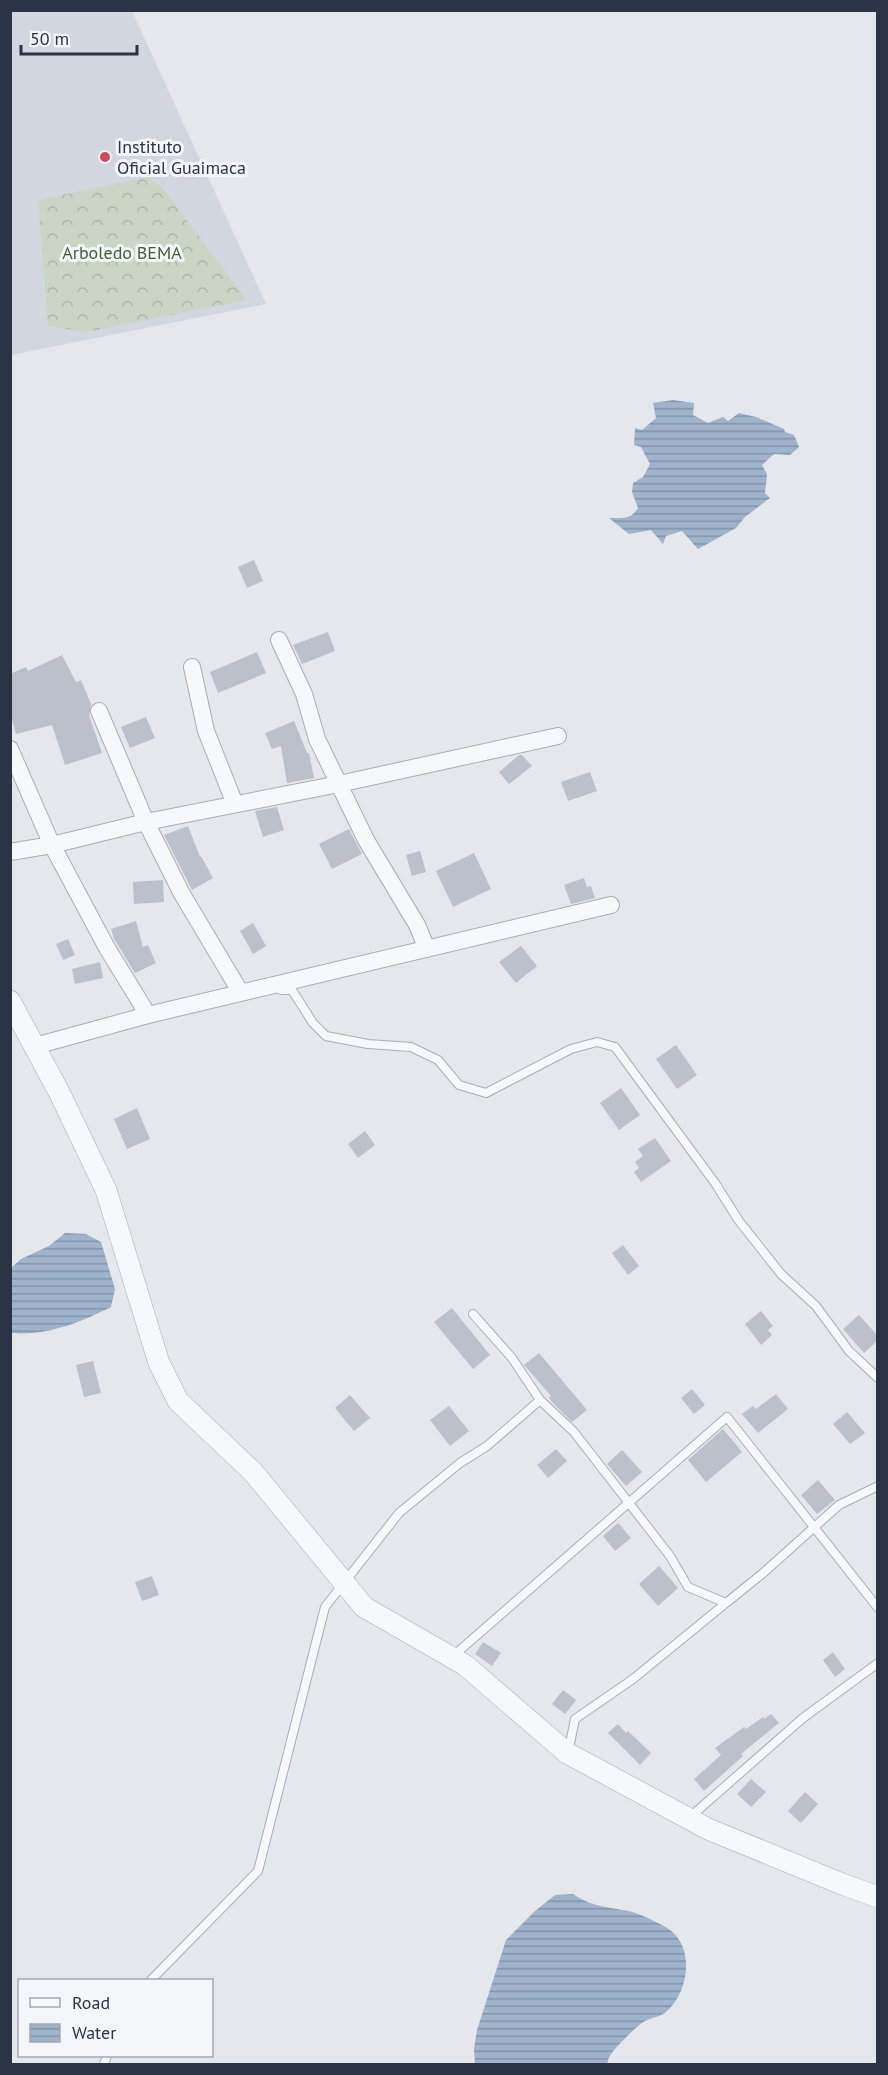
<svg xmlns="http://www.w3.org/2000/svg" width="888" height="2075" viewBox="0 0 888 2075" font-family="'PT Sans',sans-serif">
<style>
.built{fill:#d2d6de}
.forest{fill:url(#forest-crowns)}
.water{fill:url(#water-rules)}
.building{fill:#bbc0ca}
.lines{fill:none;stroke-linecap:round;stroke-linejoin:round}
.service-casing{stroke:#a9aeb7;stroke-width:10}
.minor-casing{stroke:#a9aeb7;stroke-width:18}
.tertiary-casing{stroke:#a9aeb7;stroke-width:22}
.service{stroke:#f7f8fa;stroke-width:8}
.minor{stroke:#f7f8fa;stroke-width:16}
.tertiary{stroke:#f7f8fa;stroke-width:21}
.poi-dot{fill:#d1495b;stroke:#f4f6f9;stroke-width:2}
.labels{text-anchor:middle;stroke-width:6;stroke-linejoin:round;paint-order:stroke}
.poi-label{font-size:18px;fill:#2b3445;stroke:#f4f6f9;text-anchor:start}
.park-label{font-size:18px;fill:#3f6138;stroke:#f4f6f9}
</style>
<defs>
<pattern id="forest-crowns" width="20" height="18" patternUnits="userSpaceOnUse" patternTransform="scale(1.5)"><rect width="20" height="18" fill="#c9d6c5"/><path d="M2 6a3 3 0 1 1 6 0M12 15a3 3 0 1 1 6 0" fill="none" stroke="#adb8ab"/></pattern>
<pattern id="water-rules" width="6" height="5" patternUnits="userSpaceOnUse" patternTransform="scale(1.5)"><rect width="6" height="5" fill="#9fb4cc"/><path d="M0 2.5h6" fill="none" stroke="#8293a7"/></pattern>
</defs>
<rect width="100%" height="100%" fill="#e4e7ec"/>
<path class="built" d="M11 11H132L266 304 11 355Z"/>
<path class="forest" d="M147 177 162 187 247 300 85 332 48 326 38 200Z"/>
<path class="water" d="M673 400 694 403 693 415 708 423 723 417 728 421 739 413 756 417 784 429 785 432 794 435 799 447 790 455 774 454 762 465 767 474 765 493 770 498 745 517 736 528 698 549 682 531 666 536 663 544 651 530 629 534 609 518C621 518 631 520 638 508L632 492 633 483 643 477 650 464 641 447 634 445 635 428 642 430 656 418 653 403Z
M65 1233 86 1234 101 1242 115 1289 111 1307C79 1323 47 1336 11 1333V1268L21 1259 49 1246Z
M573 1894C592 1907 607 1907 629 1911 638 1913 662 1924 670 1930 696 1949 688 1997 663 2014 658 2017 651 2018 645 2021 640 2023 612 2050 610 2056 608 2058 608 2062 607 2064H475L474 2049 477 2030 506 1940 534 1912 555 1895Z"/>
<path class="building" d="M254 560 263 581 247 588 238 567Z
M328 632 335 651 302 664 293 645Z
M257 652 266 673 218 693 210 672Z
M62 655 76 682 81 680 91 704 89 715 102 753 65 765 52 725 16 734 10 712V674L26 667 28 671Z
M146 717 155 738 130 748 121 727Z
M294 721 307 753H309L314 778 287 783 281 746 272 749 265 733Z
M519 755H522L532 766 509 784 499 772Z
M590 772 597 791 568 801 561 782Z
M277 807 284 830 263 837 255 811Z
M188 826 200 857 201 856 213 878 192 890 164 835Z
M349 829 362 854 332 869 319 844Z
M420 851 426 872 412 876 406 855Z
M474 853 491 889 453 907 436 871Z
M584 878 587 887 591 886 595 898 571 904 564 885Z
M163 880 164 902 134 904 133 882Z
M136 921 143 947 148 945 156 963 135 973 114 939 111 929Z
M253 923 266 946 253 954 240 931Z
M68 939 75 955 63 960 56 944Z
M521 946 537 966 516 983 499 962Z
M100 962 103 978 75 984 72 969Z
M676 1045 697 1075 677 1089 656 1059Z
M621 1088 640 1115 619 1130 600 1103Z
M137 1108 150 1139 127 1149 114 1119Z
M365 1131 375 1145 358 1158 348 1144Z
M655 1138 671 1161 641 1182 634 1172 639 1168 635 1162 643 1156 638 1149Z
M623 1245 639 1266 628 1275 612 1253Z
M452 1308 490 1355 473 1369 434 1322Z
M761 1311 773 1326 768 1330 772 1335 761 1345 745 1324Z
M859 1315 878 1336V1340L864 1353 843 1329Z
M539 1353 587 1410 572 1422 554 1404 549 1398 551 1396 524 1365Z
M93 1361 101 1393 84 1397 76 1365Z
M692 1389 705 1405 694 1414 681 1398Z
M776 1394 788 1409 758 1433 742 1414 753 1406 756 1409Z
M350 1395 370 1418 354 1431 335 1408Z
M449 1406 469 1431 450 1446 430 1420Z
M847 1412 865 1433 850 1444 833 1424Z
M723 1429 742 1452 706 1482 688 1460Z
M556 1449 567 1461 548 1478 537 1465Z
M622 1450 642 1472 626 1486 607 1464Z
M818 1480 835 1500 817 1514 801 1495Z
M618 1523 631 1538 615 1551 603 1536Z
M659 1566 678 1588 658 1606 639 1584Z
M152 1576 159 1595 142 1601 135 1582Z
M483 1642 501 1653 492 1666 475 1654Z
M833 1652 845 1669 835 1677 823 1660Z
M563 1690 576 1700 565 1714 552 1704Z
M771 1714 779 1723 741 1754 743 1756 704 1791 694 1779 721 1755 715 1748 744 1727 746 1729 763 1717 764 1719Z
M618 1724 626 1733 628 1731 651 1753 640 1765 608 1733Z
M751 1779 766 1792 751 1807 737 1794Z
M805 1792 818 1804 801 1823 788 1811Z"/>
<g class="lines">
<g class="service-casing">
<path id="service" d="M281 990H292L313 1023 326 1036 368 1044 411 1047 438 1060 459 1085 486 1093 571 1049 597 1042 615 1047 715 1183 739 1221 781 1274 816 1306 849 1351 878 1378
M473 1314 512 1358 540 1400 574 1432 670 1556 688 1587 726 1603 762 1574 839 1505 878 1486
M452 1657 727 1417 878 1608
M568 1753 575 1719 633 1679 726 1603
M689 1818 803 1718 878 1663
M151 1980 258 1871 325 1607 399 1513 460 1463 487 1446 540 1400
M104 2064 107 2056"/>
</g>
<g class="minor-casing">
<path id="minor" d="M279 640 304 694 317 739 366 840 417 925 427 949
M192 667 206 731 235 804
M99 711 146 822 182 894 241 993
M10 749 52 845 107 948 148 1015 611 905
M10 852 52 845 146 822 339 784 558 736
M35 1046 148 1015"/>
</g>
<g class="tertiary-casing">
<path id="tertiary" d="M10 1001 59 1092 106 1190 159 1363 178 1401 253 1472 364 1607 465 1665 567 1753 708 1829 842 1884 878 1897"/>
</g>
<use href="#service" class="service"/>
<use href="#minor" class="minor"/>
<use href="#tertiary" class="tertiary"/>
</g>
<circle class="poi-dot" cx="105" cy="157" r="6"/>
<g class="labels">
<g class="poi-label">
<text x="117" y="153">Instituto<tspan x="117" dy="21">Oficial Guaimaca</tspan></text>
</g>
<g class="park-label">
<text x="122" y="259">Arboledo BEMA</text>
</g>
</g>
<rect width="888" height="2075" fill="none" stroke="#2b3445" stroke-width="24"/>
<rect x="18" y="1979" width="195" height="78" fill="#f4f6f9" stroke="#a4a8b1" stroke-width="1.5"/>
<rect x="30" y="1998" width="30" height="9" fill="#f7f8fa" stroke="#a4a8b1" stroke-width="1.5"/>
<text x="72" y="2009" font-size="18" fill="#2b3445">Road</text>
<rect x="30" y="2024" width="30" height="18" fill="url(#water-rules)" stroke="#a4a8b1" stroke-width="1.5"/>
<text x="72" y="2039" font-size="18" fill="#2b3445">Water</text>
<path d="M21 45v9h116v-9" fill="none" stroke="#2b3445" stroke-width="3"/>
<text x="30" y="45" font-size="18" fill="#2b3445" stroke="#f4f6f9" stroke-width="4.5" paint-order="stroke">50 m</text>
</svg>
